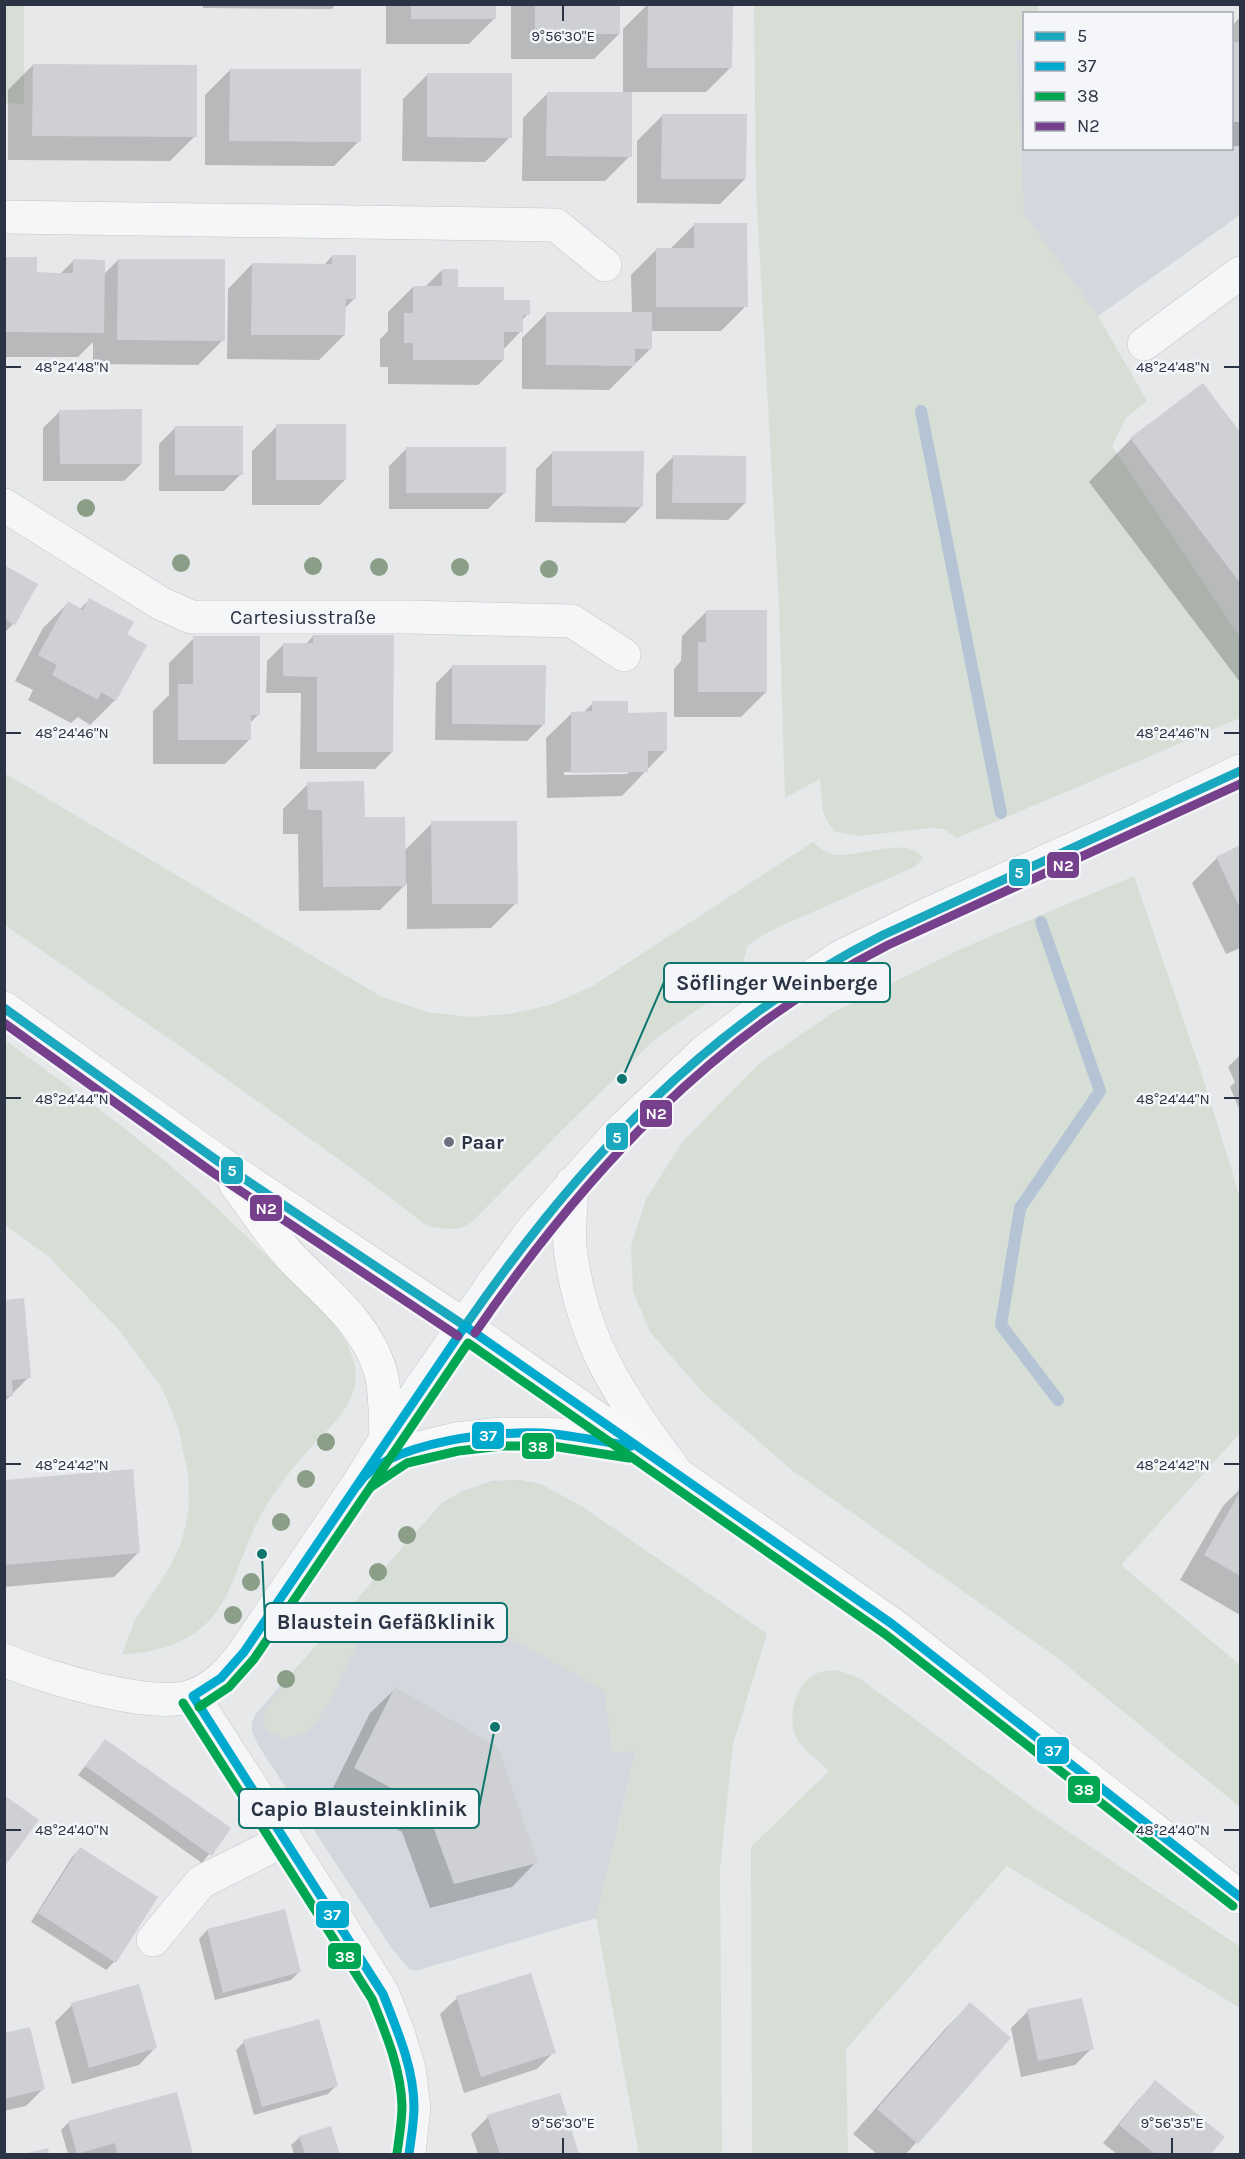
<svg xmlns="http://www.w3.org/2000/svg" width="1245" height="2159" viewBox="0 0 1245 2159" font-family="Karla,sans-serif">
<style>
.built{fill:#d4d7dd}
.green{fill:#d6ded6}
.shadow{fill:#0003;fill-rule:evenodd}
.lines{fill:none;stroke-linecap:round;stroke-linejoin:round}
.stream{stroke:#b4c4d5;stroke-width:12}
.building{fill:#ced0d3}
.minor-casing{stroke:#c4c6c8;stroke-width:34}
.major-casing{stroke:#c2c5c8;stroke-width:34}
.minor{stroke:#f5f6f7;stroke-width:33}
.major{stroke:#f8f8f8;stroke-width:33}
.bus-1-casing{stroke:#f4f6f9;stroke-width:14}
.bus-2-casing{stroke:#f4f6f9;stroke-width:14}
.bus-3-casing{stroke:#f4f6f9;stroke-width:14}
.bus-4-casing{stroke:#f4f6f9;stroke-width:14}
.bus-1{stroke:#1aa8be;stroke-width:9}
.bus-2{stroke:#00a9ce;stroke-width:9}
.bus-3{stroke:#00a651;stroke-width:9}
.bus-4{stroke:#76408c;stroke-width:9}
.tree{fill:#8a9e88}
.ticks{fill:none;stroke:#2b3445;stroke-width:2}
.poi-dot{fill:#6c737f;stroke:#f4f6f9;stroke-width:2}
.labels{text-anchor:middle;stroke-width:5;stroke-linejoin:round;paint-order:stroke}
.street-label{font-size:20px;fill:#2b3445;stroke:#f4f6f9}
.poi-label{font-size:20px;font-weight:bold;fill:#2b3445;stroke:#f4f6f9;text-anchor:start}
.ticks-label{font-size:15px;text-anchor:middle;fill:#2b3445;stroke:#f4f6f9;stroke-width:5;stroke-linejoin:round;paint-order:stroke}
.leader{fill:none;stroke:#0f766e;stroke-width:2}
.callout-dot{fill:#0f766e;stroke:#f4f6f9;stroke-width:2}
.callout{fill:#f4f6f9;stroke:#0f766e;stroke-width:2}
.callout-label{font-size:21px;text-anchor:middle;font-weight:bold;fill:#2b3445}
.line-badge{stroke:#f4f6f9;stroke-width:2}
.badge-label{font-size:16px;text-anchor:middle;font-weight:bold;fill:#fff}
</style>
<rect width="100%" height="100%" fill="#e6e8ea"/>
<path class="built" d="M1016 41H1024V148H1232V42H1240V215L1098 316 1023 213Z
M520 1480 540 1484 581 1506 767 1634 636 1751 596 1918 415 1971 409 1969 392 1949 258 1745 252 1731V1723L255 1715 442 1503 463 1491 492 1481Z"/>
<path class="green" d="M5 4 24 5V104L5 103Z
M754 5H1038L1039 13 1024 14V41H1016L1024 213 1098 316 1147 401 1126 418 1112 446 1240 637V718L957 838 943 829 931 828 859 836 836 832 828 823 823 811 820 779 785 798 779 605 756 188Z
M4 773 382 997 428 1012 470 1017 511 1014 550 1005 591 987 813 842C820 848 827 854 837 855 859 857 910 835 923 858L916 866 770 931 747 946 739 980 653 1041 562 1130 472 1222 461 1228 448 1229 427 1226 351 1168 194 1056 5 925Z
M1134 876 1201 1071 1240 1198V1433L1121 1565 1240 1665V1807L1059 1659 793 1471 704 1394 650 1332 633 1291 631 1246 646 1199 683 1141 760 1063 834 1012 963 948Z
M5 1040C59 1080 115 1119 167 1163 196 1187 223 1214 250 1240 282 1270 316 1298 341 1334 351 1348 358 1368 355 1385 349 1415 323 1432 305 1454 284 1478 265 1504 252 1533 241 1558 233 1588 217 1611 196 1641 157 1654 122 1654L135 1620 171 1565 180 1545 186 1525 189 1503 188 1474 178 1427 162 1388 120 1331 48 1256 5 1225Z
M520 1480 540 1484 581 1506 767 1634 733 1744 720 1869 722 2154H639L596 1918 636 1751 612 1753 605 1691 464 1612C434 1603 412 1606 385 1620 380 1622 373 1625 369 1628 343 1654 331 1732 291 1737 279 1739 272 1734 264 1725L265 1713 273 1699 302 1662 442 1503C472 1486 486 1481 520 1480Z
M838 1670 859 1678 1048 1818 1240 1947V2008L1007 1866 846 2049 848 2154H752L751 1847 829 1771C819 1760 802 1750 796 1737 787 1716 795 1680 820 1672 825 1670 833 1671 838 1670Z"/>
<path class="shadow" d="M10 4H173L172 6Z
M203 4H336L332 9 203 8Z
M386 4H494V19L469 44H386Z
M511 4H619V34L594 59H511Z
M648 4 731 5V67L706 92H630V156L605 181H522L523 118 548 93H623V29Z
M1240 17V146H1232V26Z
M33 65 195 136 170 161 8 160V90Z
M230 70 359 141 334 166 205 165V95Z
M428 74 510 137 485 162 402 161 403 99Z
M662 116 745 179 720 204 637 203V141Z
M694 225 746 306 721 331H650V349L609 390 522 389V338L547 313 632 314 631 275 656 250H669Z
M332 256 355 298 344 309V335L319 360 227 359 228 289 252 264 324 265Z
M4 258 36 274H60L74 260 103 275 118 260 223 340 198 365 93 364V342L78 357H4Z
M442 270 456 289 502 302 528 314 521 321V331L503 350V360L478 385 388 384V367H380V339L388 331V312L413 287H425Z
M1203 385 1240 434V682L1089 482 1131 439Z
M60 411 141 464 124 481H43V428Z
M277 426 345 480 320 505H252V451Z
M176 427 241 474 224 491H159V444Z
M406 449 505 492 488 509H389V466Z
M553 452 642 506 625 523 535 522 536 469Z
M673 457 745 503 728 520 656 519V474Z
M4 567 13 624 4 633Z
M89 600 125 635 115 700 90 725 78 717 71 723 28 700 33 690 15 681 43 628 68 603 79 610Z
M707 611 766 692 741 717H674V669L681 661 682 636Z
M313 636 392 752 375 769H300L301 693H266L267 661 284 644H306Z
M194 638 259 714 250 723V739L225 764H153V711L169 695V663Z
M453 666 544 724 527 741 435 740 436 683Z
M593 703 626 714 666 750 622 796 547 798 546 738 571 714 583 713ZM630 771 627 774 564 775V772Z
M308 784 363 819 404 851 432 823 516 903 491 928 407 929V883L380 910 299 911 298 834H283V809Z
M1240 847V948L1226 954 1192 883 1217 858Z
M1240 1055V1111L1230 1087 1235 1082 1228 1067Z
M4 1301 29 1377 4 1402Z
M132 1471 139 1552 114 1577 4 1587V1482Z
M1240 1489V1615L1180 1580 1223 1506Z
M395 1689 536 1862 512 1887 430 1908 402 1832 330 1794 370 1713Z
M105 1741 229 1829 202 1863 78 1775Z
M80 1849 114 1962 106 1970 31 1922 72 1857Z
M207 1930 299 1972 291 1980 215 2000 199 1939Z
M457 1998 554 2052 537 2069 464 2093 440 2014Z
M970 2004 1009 2038 906 2154H877L853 2134 945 2029Z
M72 2005 155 2048 139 2065 72 2084 55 2022Z
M1028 2011 1092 2048 1075 2065 1021 2077 1011 2028Z
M4 2035 43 2089 26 2106 4 2111Z
M244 2042 336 2086 328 2094 254 2115 236 2050Z
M1156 2082 1223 2137 1209 2154H1117L1103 2143 1139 2099Z
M176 2094 191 2154H68L61 2130 69 2122Z
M559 2095 577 2154H478L471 2134 488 2117Z
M330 2128 338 2154H294L291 2145 300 2137Z"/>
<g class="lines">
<path class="stream" d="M921 411 1001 813
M1041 922 1100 1091 1020 1208 1001 1325 1058 1400"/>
</g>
<path class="building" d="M411 4H496V19H411Z
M535 4H620V34H535Z
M648 5H733L732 68H647Z
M1232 42H1240V122H1232Z
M33 64 197 65V137L32 136Z
M230 69H361V142L229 141Z
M427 73H512V138L427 137Z
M547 92H632V157L546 156Z
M662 114H747L746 179H661Z
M694 223H747L748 307H656V248H694Z
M332 255H356V299H346L345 335H251L252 263 332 264Z
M4 257H37V272L56 273H73V259L105 260 104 333 4 332Z
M118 259H225V341L117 340Z
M442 269H458V287H504V300H530V315H523V332H504V360H413V343H404V313H413V286H442Z
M546 312H652V349H635V366L546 365Z
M1203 383 1240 432V583L1130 438Z
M142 409V464H60L59 410Z
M276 424H346V480H276Z
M175 426H243V475H175Z
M406 447H506V493H406Z
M552 451H644L643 507 552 506Z
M673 455 746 456V503H672Z
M4 565 38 584 15 625 4 619Z
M89 598 134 622 127 634 147 645 116 701 101 692 98 700 52 675 57 665 38 655 68 601 83 610Z
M706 610H767V692H698V642H706Z
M313 635H394L393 752H317V677L283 676V643H313Z
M193 636H260V715H251V740H178V684H193Z
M452 665H546L545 725 452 724Z
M592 701H628V713L667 712V751H648V772L571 773V712L592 711Z
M364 781 365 817H405L406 886 323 887 322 810H308L307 782Z
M431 821H517L518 904H432Z
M1240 845V908L1216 857Z
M24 1298 31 1378 12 1380 13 1396H4V1300Z
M133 1469 140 1553 5 1565V1480Z
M1240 1492V1576L1204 1555Z
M395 1687 498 1747 538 1863 454 1884 426 1807 354 1768Z
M105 1739 231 1828 212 1856 85 1766Z
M4 1795 39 1820 4 1867Z
M80 1847 158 1897 116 1963 38 1913Z
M285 1909 301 1972 223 1993 207 1929Z
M531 1973 556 2053 481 2077 456 1996Z
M139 1984 157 2048 89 2068 71 2003Z
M1082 1998 1094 2049 1038 2061 1027 2009Z
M970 2002 1011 2038 918 2144 877 2109Z
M319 2019 338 2086 262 2107 243 2040Z
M30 2027 45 2089 4 2099V2033Z
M1155 2080 1225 2137 1211 2154H1155L1119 2125Z
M177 2092 193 2154H117L115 2143 77 2154 68 2121Z
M560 2093 579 2154H500L487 2115Z
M331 2126 340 2154H305L299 2136Z
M48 2148 49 2154H24Z"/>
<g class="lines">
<g class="minor-casing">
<path id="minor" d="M4 217 556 225 605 265
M1144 344 1240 273
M4 505 160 603 191 617H410L572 621 624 655
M572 1183C572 1204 568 1227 570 1247 581 1341 620 1396 674 1469
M4 1660C43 1677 153 1710 192 1696 215 1688 230 1671 244 1652L362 1478 386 1438 494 1282 533 1229 618 1133 704 1052 762 1008 842 956 928 914 1142 818 1240 771
M193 1696 335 1916 383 1994 398 2032 409 2069 414 2107 409 2154
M153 1940 201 1882 286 1839"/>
</g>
<g class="major-casing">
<path id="major" d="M4 1008 219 1162 465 1326 892 1624 1240 1897
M235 1183C253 1207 270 1234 290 1256 324 1292 365 1321 380 1370 386 1391 385 1416 386 1438
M362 1478 402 1452 456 1439 501 1434H553L631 1446"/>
</g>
<use href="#minor" class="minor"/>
<use href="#major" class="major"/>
<g class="bus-1-casing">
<path id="bus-1" d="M4 1008 219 1162 465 1326
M465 1326C577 1164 705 1025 883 935L1240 771"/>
</g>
<g class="bus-2-casing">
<path id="bus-2" d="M357 1486C386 1440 504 1429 554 1434 580 1437 605 1442 631 1446
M193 1696 221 1678 244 1652 465 1326 892 1624 1240 1897
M193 1696 383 1994C397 2030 414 2068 414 2107 414 2122 411 2139 409 2154"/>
</g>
<g class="bus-3-casing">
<path id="bus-3" d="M367 1492 371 1487 407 1463 458 1451 502 1446H552L629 1458
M183 1703 372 1999C386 2034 401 2069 402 2106 402 2122 399 2138 397 2153
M199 1707 229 1687 254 1659 468 1343 885 1634 1233 1906"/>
</g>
<g class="bus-4-casing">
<path id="bus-4" d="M4 1023 212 1172 458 1336
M475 1333C585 1173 712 1035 888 945L1240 784"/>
</g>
<use href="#bus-1" class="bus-1"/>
<use href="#bus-2" class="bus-2"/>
<use href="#bus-3" class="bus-3"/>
<use href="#bus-4" class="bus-4"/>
</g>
<g class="tree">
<circle cx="86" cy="508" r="9"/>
<circle cx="181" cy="563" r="9"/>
<circle cx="313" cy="566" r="9"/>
<circle cx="379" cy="567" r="9"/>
<circle cx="460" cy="567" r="9"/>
<circle cx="549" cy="569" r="9"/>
<circle cx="326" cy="1442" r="9"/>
<circle cx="306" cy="1479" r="9"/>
<circle cx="281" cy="1522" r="9"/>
<circle cx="407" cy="1535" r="9"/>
<circle cx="378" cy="1572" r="9"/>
<circle cx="251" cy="1582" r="9"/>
<circle cx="233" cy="1615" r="9"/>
<circle cx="286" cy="1679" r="9"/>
</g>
<path class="ticks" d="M563 6V21M6 367H21M1224 367H1239M6 733H21M1224 733H1239M6 1098H21M1224 1098H1239M6 1464H21M1224 1464H1239M6 1830H21M1224 1830H1239M563 2138V2153M1172 2138V2153"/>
<circle class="poi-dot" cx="449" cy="1142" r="6"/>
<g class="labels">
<g class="street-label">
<text x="303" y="624">Cartesiusstraße</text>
</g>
<g class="poi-label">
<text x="461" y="1149">Paar</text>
</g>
</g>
<g class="ticks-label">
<text x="563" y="41">9°56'30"E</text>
<text x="72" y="372">48°24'48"N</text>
<text x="1173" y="372">48°24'48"N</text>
<text x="72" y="738">48°24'46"N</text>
<text x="1173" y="738">48°24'46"N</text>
<text x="72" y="1104">48°24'44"N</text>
<text x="1173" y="1104">48°24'44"N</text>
<text x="72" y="1470">48°24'42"N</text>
<text x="1173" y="1470">48°24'42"N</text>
<text x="72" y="1835">48°24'40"N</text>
<text x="1173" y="1835">48°24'40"N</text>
<text x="563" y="2128">9°56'30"E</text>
<text x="1172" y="2128">9°56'35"E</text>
</g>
<path class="leader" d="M622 1079L664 982M262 1554L265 1622M495 1727L479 1808"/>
<g class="callout-dot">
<circle cx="622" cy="1079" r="6"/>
<circle cx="262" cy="1554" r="6"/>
<circle cx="495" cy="1727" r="6"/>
</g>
<g class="callout">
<rect x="664" y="963" width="226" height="39" rx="6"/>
<rect x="265" y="1603" width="242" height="39" rx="6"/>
<rect x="239" y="1789" width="240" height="39" rx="6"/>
</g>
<g class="callout-label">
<text x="777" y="990">Söflinger Weinberge</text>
<text x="386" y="1629">Blaustein Gefäßklinik</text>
<text x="359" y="1816">Capio Blausteinklinik</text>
</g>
<g class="line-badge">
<rect x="1046" y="851" width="34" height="28" rx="6" fill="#76408c"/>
<rect x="1008" y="858" width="23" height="29" rx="6" fill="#1aa8be"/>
<rect x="639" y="1099" width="34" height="29" rx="6" fill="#76408c"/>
<rect x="605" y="1122" width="24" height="29" rx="6" fill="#1aa8be"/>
<rect x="220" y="1156" width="24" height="29" rx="6" fill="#1aa8be"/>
<rect x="249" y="1194" width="34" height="28" rx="6" fill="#76408c"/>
<rect x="471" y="1421" width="34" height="29" rx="6" fill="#00a9ce"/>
<rect x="521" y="1432" width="34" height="28" rx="6" fill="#00a651"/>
<rect x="1036" y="1736" width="34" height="29" rx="6" fill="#00a9ce"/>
<rect x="1067" y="1775" width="34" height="29" rx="6" fill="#00a651"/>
<rect x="315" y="1900" width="35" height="29" rx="6" fill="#00a9ce"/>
<rect x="327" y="1942" width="35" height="28" rx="6" fill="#00a651"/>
</g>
<g class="badge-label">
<text x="1063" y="871">N2</text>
<text x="1019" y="878">5</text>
<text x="656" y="1119">N2</text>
<text x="617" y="1143">5</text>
<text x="232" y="1176">5</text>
<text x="266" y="1214">N2</text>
<text x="488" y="1441">37</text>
<text x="538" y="1452">38</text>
<text x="1053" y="1756">37</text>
<text x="1084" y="1795">38</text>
<text x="332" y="1920">37</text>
<text x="345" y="1962">38</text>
</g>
<rect width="1245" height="2159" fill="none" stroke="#2b3445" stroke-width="12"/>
<rect x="1023" y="12" width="210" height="138" fill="#f4f6f9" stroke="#a4a8b1" stroke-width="1.5"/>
<rect x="1035" y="32" width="30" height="9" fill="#1aa8be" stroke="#a4a8b1" stroke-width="1.5"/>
<text x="1077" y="42" font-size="18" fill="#2b3445">5</text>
<rect x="1035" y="62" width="30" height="9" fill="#00a9ce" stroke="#a4a8b1" stroke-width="1.5"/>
<text x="1077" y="72" font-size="18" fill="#2b3445">37</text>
<rect x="1035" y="92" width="30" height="9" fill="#00a651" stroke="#a4a8b1" stroke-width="1.5"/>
<text x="1077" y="102" font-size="18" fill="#2b3445">38</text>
<rect x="1035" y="122" width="30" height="9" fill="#76408c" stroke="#a4a8b1" stroke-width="1.5"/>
<text x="1077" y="132" font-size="18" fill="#2b3445">N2</text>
</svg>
